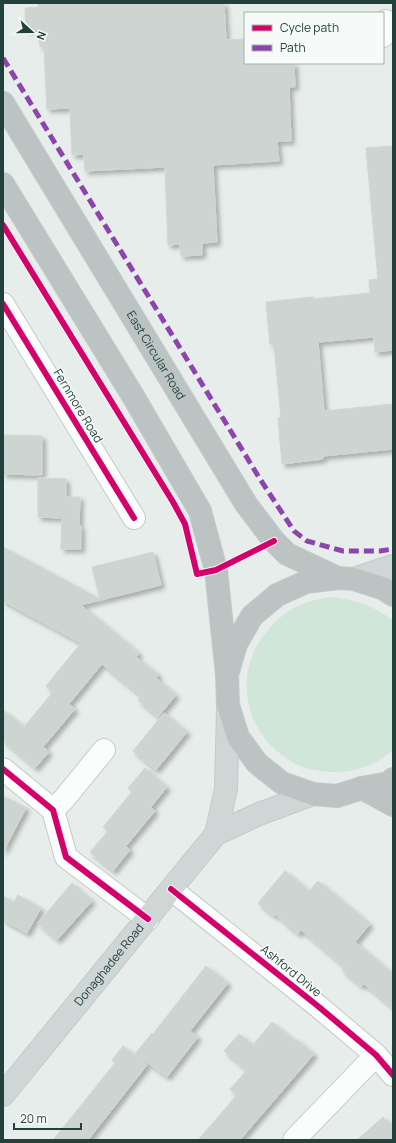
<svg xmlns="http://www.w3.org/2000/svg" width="396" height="1143" viewBox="0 0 396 1143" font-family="Manrope,sans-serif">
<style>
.green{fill:#d0e6d9}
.building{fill:#ced4d2;stroke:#d0d6d3;filter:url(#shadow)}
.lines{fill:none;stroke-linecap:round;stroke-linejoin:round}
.minor-casing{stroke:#c4cac7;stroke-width:24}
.major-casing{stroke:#c2cbc9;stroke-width:24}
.highway-casing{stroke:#c2cbc9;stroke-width:24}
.minor{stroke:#fbfcfc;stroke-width:22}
.major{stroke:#cfd7d6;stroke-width:22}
.highway{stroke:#bbc4c3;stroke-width:22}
.quiet{stroke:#8e44ad;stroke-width:5;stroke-dasharray:10 5;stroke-linecap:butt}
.cycleway-casing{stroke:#f6fbf9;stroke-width:8}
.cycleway{stroke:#d6006c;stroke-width:6}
.labels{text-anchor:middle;stroke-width:3;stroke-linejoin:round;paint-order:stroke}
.street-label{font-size:12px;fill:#23413c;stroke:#f6fbf9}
</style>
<defs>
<filter id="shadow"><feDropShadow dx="3.5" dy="3.5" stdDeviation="2" flood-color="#0004"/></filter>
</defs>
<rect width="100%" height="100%" fill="#e7edea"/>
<path class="green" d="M331 597C358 600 370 605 393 620V750C375 766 353 773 329 772 321 771 311 770 303 767 247 745 228 675 268 630 276 621 285 612 296 607 306 601 319 599 331 597Z"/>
<path class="building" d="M38 3H224L226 40 245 39V63H294L295 87H289L291 141H277L279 161 213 165 217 242 202 243V255L181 256 180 244 168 245 165 167 85 171 84 154 72 155 70 108 47 109 44 47H40L39 30H26L25 8 38 7Z
M393 146V350L375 352 374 337 318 342 324 411 393 404V449L323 456V459L282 464 278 418H281L274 344H270L266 302 313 297V299L370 293 369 280 378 279 366 148Z
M3 435 42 436V475L3 474Z
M38 478 66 479V497H80L79 526H81V549H61L62 518 38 517Z
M3 547 100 599 92 567 153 552 161 585 81 605 139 653 136 657 159 675 156 678 176 695 158 717 138 700 141 696 102 664 69 704 75 709 43 747 49 752 35 768 3 740V710L24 727 53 692 46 686 81 643 3 601Z
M164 713 187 732 156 770 133 751Z
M145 768 167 787 151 807 155 811 126 846 130 850 113 871 90 852 108 831 103 827 132 792 128 788Z
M3 796 26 808 3 852Z
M285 871 309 891 318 881 370 924 355 942 393 974V1008L364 984 361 986 342 970 345 967 301 930 298 934 275 914 274 916 258 903Z
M72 883 92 901 57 940 38 923Z
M18 895 41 908 27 933 3 920V896L14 902Z
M206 966 228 983 190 1031 198 1037 167 1077 135 1054 152 1033 153 1034Z
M272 1022 295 1041 296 1039 314 1054 240 1140H198L237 1095 230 1089 247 1070 224 1051 239 1034 253 1045Z
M123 1046 147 1065 88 1140H53L115 1063 112 1060Z
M383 1117 393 1129V1140H357Z"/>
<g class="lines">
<g class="minor-casing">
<path id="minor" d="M383 36 386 21
M3 304 134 518
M3 769 53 810 66 857 148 919
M53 810 64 799 104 750
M171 889 319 1007 376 1055 393 1075
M294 1140 376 1055"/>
</g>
<g class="major-casing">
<g id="major">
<path d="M354 579 393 566"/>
<path d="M216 834 226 789 228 709"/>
<path id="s1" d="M3 1095 216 834 259 814 313 794"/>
</g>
</g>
<g class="highway-casing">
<g id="highway">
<path id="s2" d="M3 103 246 504 274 541 287 554 338 578"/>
<path d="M3 184 133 396 200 511 216 570 227 675"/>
<path d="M393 595 382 588 354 579 338 578 306 582 277 595 252 616 236 644 227 675 228 705 238 737 257 763 282 783 313 794 337 796 362 788 389 783 393 779"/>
<path d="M362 788 393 805"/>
</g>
</g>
<use href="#minor" class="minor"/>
<use href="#major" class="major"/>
<use href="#highway" class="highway"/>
<path class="quiet" d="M3 58 260 479 294 531 307 541 343 551H380L393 549"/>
<g class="cycleway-casing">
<path id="cycleway" d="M3 225 173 502 185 524 197 574 216 570 274 541
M3 304 134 518
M3 769 53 810 66 857 148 919
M171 889 319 1007 376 1055 393 1075"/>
</g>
<use href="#cycleway" class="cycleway"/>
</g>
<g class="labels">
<g class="street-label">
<text dy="4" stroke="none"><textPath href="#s2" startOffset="295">East Circular Road</textPath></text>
<text transform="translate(78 406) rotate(59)" y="4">Fernmore Road</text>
<text dy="4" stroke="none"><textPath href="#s1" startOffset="168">Donaghadee Road</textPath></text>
<text transform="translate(291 971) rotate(39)" y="4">Ashford Drive</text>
</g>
</g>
<rect width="396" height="1143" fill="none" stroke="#23413c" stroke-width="8"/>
<rect x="244" y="12" width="140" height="52" fill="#f6fbf9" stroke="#a2b1ad"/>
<rect x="252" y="25" width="20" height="6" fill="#d6006c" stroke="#a2b1ad"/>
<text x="280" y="32" font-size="12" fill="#23413c">Cycle path</text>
<rect x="252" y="45" width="20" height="6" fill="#8e44ad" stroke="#a2b1ad"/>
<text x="280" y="52" font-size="12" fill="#23413c">Path</text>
<g transform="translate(32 32) rotate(111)" stroke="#f6fbf9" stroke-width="3" paint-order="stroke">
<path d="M0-3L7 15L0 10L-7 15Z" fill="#23413c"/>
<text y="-6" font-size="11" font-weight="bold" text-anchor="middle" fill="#23413c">N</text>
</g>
<path d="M14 1123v6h67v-6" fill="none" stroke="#23413c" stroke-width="2"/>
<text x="20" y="1123" font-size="12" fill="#23413c" stroke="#f6fbf9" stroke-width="3" paint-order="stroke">20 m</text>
</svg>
